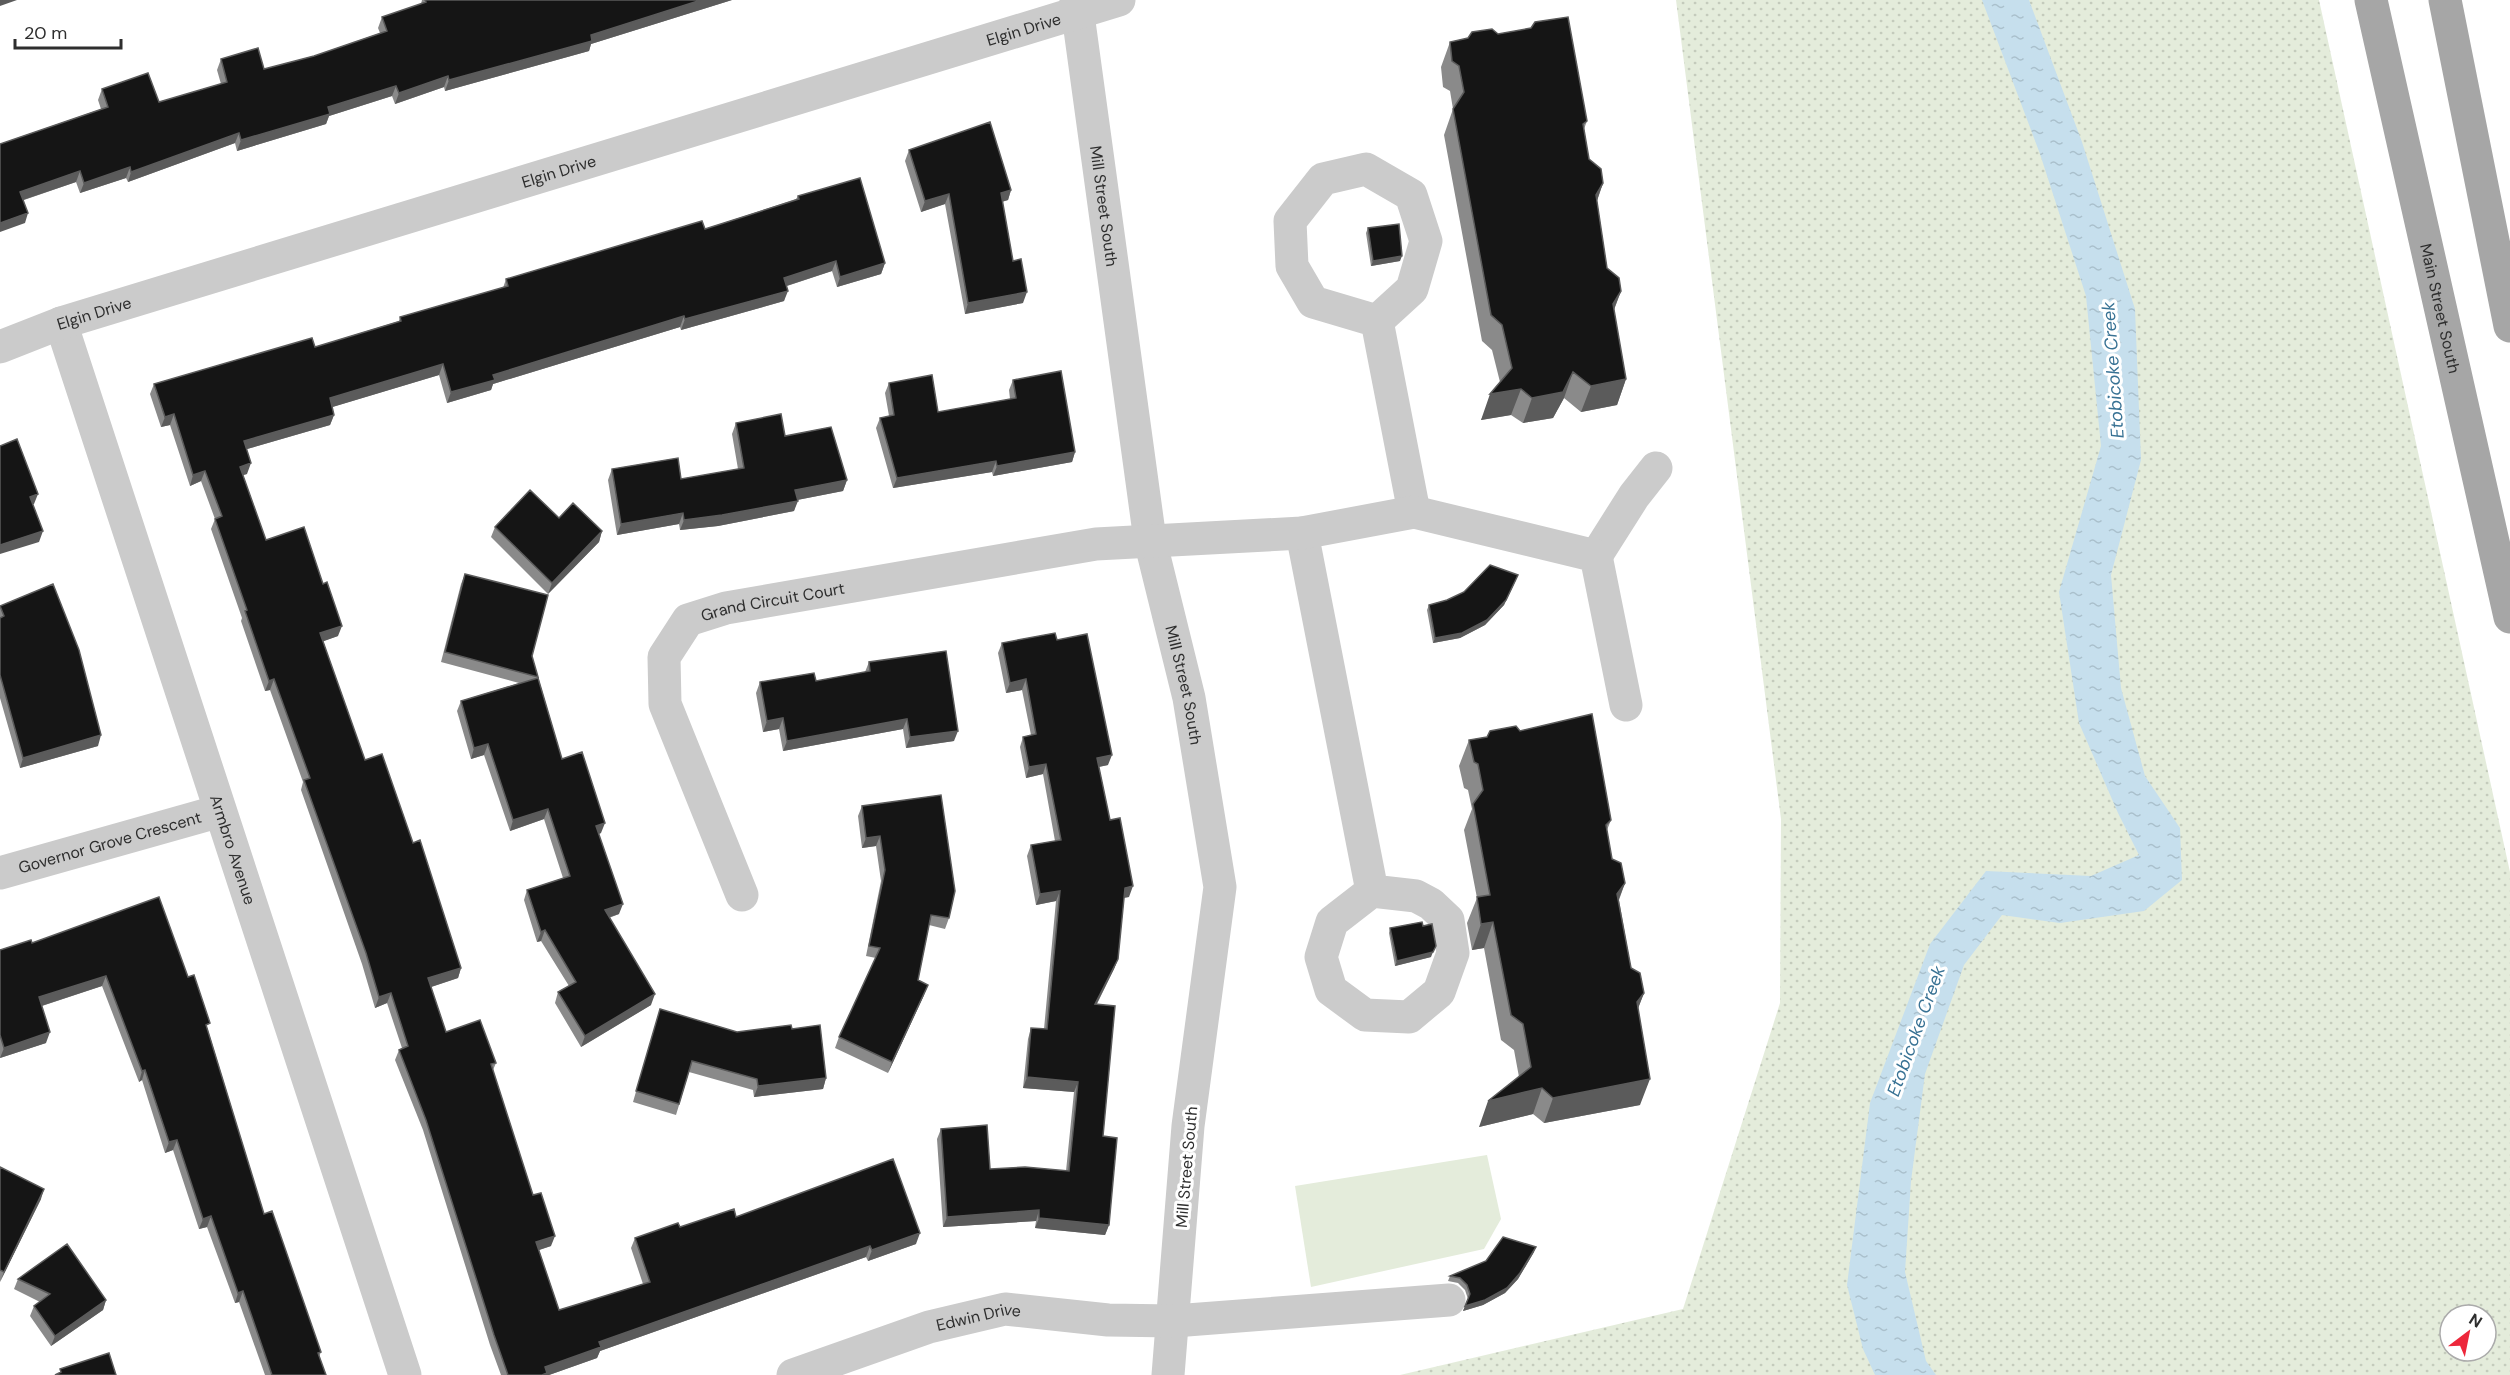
<svg xmlns="http://www.w3.org/2000/svg" width="2510" height="1375" viewBox="0 0 2510 1375" font-family="'DM Sans',sans-serif">
<style>
.grass{fill:#e4ecdb}
.park{fill:url(#park-dots);fill-rule:evenodd}
.water{fill:url(#water-ripples)}
.lines{fill:none;stroke-linecap:round;stroke-linejoin:round}
.minor{stroke:#cbcbcb;stroke-width:33}
.major{stroke:#a6a6a6;stroke-width:33}
.wall{fill:#8a8a8a}
.shaded-wall{fill:#5b5b5b}
.building{fill:#151515;stroke:#5b5b5b;stroke-width:1.5}
.labels{text-anchor:middle;stroke-width:6;stroke-linejoin:round;paint-order:stroke}
.street-label{font-size:16px;fill:#2e2e2e;stroke:#fff}
.water-label{font-size:18px;font-style:italic;fill:#387294;stroke:#fff}
</style>
<defs>
<pattern id="park-dots" width="8" height="8" patternUnits="userSpaceOnUse" patternTransform="scale(1.5)"><rect width="8" height="8" fill="#e4ecdb"/><path d="M2 2h.1M6 6h.1" fill="none" stroke="#c4cbbc" stroke-width="1.8" stroke-linecap="round"/></pattern>
<pattern id="water-ripples" width="26" height="14" patternUnits="userSpaceOnUse" patternTransform="scale(1.5)"><rect width="26" height="14" fill="#c6dfed"/><path d="M2 4q2-2 4 0t4 0M15 11q2-2 4 0t4 0" fill="none" stroke="#aac0cc"/></pattern>
</defs>
<rect width="100%" height="100%" fill="#fff"/>
<path class="grass" d="M1487 1155 1501 1219 1484 1249 1311 1287 1295 1186Z"/>
<path class="park" d="M1676 0H2319L2510 872V1375H1400L1683 1309 1780 1003 1781 819ZM2450 1315H2486V1351H2450Z"/>
<path class="water" d="M1982 0H2029L2082 142 2135 309 2141 460 2111 575 2121 688 2145 776 2180 828 2182 880 2144 911 2060 923 2002 915 1964 965 1925 1074 1911 1181 1905 1272 1926 1361 1936 1375H1875L1863 1349 1847 1285 1870 1103 1930 944 1986 871 2091 876 2139 855 2118 813 2079 723 2059 592 2101 446 2086 296 2040 154Z"/>
<g class="lines">
<g class="minor">
<path id="s1" d="M1076 0 1150 540 1189 698 1220 887 1188 1126 1168 1375"/>
<path d="M1377 321 1313 302 1292 266 1290 221 1323 179 1366 169 1411 195 1426 241 1412 289 1377 321 1414 512"/>
<path id="s2" d="M61 323 405 1375"/>
<path id="s3" d="M0 347 61 323 1119 0"/>
<path d="M1302 533 1372 891 1332 922 1321 957 1331 990 1365 1015 1409 1017 1439 992 1453 953 1448 920 1431 904 1416 896 1372 891"/>
<path d="M1596 556 1634 496 1656 468"/>
<path id="s4" d="M0 873 220 811"/>
<path id="s5" d="M742 895 665 704 664 657 688 620 726 608 1096 544 1302 533 1414 512 1596 556 1626 705"/>
<path id="s6" d="M793 1375 929 1327 1005 1309 1108 1320 1174 1321 1449 1300"/>
</g>
<g class="major">
<path id="s7" d="M2371 0 2510 617"/>
<path d="M2445 0 2510 326"/>
</g>
</g>
<path class="wall" d="M422 0H732L591 44 589 51 445 91 444 87 395 104 392 96 329 116 326 124 237 151 235 143 128 182 126 178 80 193 76 182 24 200 25 223 0 144 101 109 98 100 102 89 159 102 221 84 217 70 221 59 264 69 314 56 380 33 378 28 382 17 421 4Z
M1450 42 1587 121 1584 129 1589 159 1603 183 1597 201 1607 268 1621 291 1614 310 1626 379 1617 405 1581 412 1564 398 1553 418 1523 423 1511 415 1481 420 1500 382 1492 350 1482 341 1444 135 1453 109 1450 91 1443 87 1441 67Z
M909 150 1011 190 1008 200 1002 202 1013 261 1023 303 965 314 945 204 921 212 905 161Z
M798 196 885 263 881 274 837 287 832 271 787 286 784 301 681 330 680 327 493 384 491 390 447 403 439 375 332 407 334 415 330 425 247 449V474L243 475 266 540 338 636 323 641 365 760 413 843 461 968 458 978 431 987 446 1032 496 1063 493 1070 533 1195 551 1246 539 1250 559 1310 643 1284 631 1248 635 1238 680 1227 736 1217 916 1244 868 1261 866 1257 600 1351 597 1358 549 1375H501L490 1345 423 1130 395 1060 399 1050 402 1048 387 1003 375 1008 362 964 301 790 303 782 270 690 265 691 241 621 242 618 211 529 215 519 201 481 190 486 170 425 161 427 150 394 154 384 315 347 399 321 400 317 503 288 506 279 705 229 796 199Z
M1368 228 1400 261 1371 266 1366 233Z
M1013 380 1075 452 1072 462 993 476 992 472 893 488 876 428 880 418 889 416 885 393 889 383 938 412 1010 399 1009 390Z
M736 423 785 436 847 480 843 491 797 500 794 511 718 526 680 530 679 524 617 535 608 480 612 469 681 479 738 469 732 434Z
M559 518 602 531 599 542 548 594 491 537 495 527Z
M465 574 532 656 562 759 601 833 599 834 619 914 609 918 651 1005 581 1047 555 1003 558 992 569 986 541 941 537 942 524 900 527 890 563 878 544 819 510 831 484 755 471 759 457 711 461 701 519 683 441 662 461 584Z
M1516 580 1504 605 1485 625 1460 638 1433 643 1427 610 1429 605 1447 600Z
M0 606 98 746 20 768 0 698Z
M1057 640 1108 765 1099 767 1110 820 1129 897 1124 898 1118 959 1114 969 1097 1004 1103 1136 1109 1225 1105 1235 1035 1228 1036 1221 943 1227 937 1139 941 1129 990 1169 1066 1171 1074 1092 1023 1088 1028 1039 1031 1028 1044 1029 1056 901 1036 905 1027 856 1031 845 1055 841 1043 774 1026 778 1020 747 1023 737 1031 735 1022 690 1006 693 998 653 1002 643Z
M869 662 954 741 906 748 903 729 783 751 779 729 763 732 756 693 760 682 816 681 865 672Z
M1520 731 1611 820 1607 830 1612 859 1625 883 1619 900 1631 968 1644 993 1638 1008 1640 1105 1544 1123 1533 1114 1479 1127 1519 1077 1514 1050 1501 1040 1484 948 1472 950 1467 923 1477 898 1464 830 1472 809 1468 790 1464 788 1459 766 1469 740Z
M862 806 949 918 945 929 929 925 918 980 924 995 888 1073 835 1048 839 1037 876 958 866 956 881 881 876 846 862 848 858 816Z
M1423 926 1431 957 1395 966 1389 933 1390 928Z
M32 943 188 977 208 1030 264 1214 321 1352 319 1357 326 1375H265L239 1302 235 1303 207 1227 199 1229 173 1150 165 1153 142 1080 139 1082 102 986 42 1006 46 1043 0 1058V950Z
M660 1009 737 1032 792 1029 826 1078 823 1089 754 1097 753 1090 689 1072 676 1115 633 1102Z
M0 1167 41 1199 0 1282Z
M1534 1252 1518 1279 1505 1293 1483 1305 1463 1311 1468 1299 1465 1290 1458 1283 1448 1281 1450 1276Z
M18 1279 106 1300 103 1310 51 1346 30 1316 34 1306 40 1302 14 1289Z"/>
<path class="shaded-wall" d="M0 0H17L0 6Z
M701 0H732L591 44 589 51 445 91 449 80Z
M448 76 444 87 395 104 399 93Z
M396 86 392 96 329 116 326 124 237 151 241 140 328 107Z
M239 133 235 143 128 182 131 172Z
M130 167 126 178 80 193 84 183Z
M80 171 76 182 17 202 20 192Z
M1603 183 1594 209 1596 195Z
M1011 190 1008 200 997 203 1001 193Z
M949 194 945 204 921 212 925 201Z
M28 213 25 223 0 232V223Z
M1402 256 1400 261 1371 266 1373 261Z
M836 261 832 271 780 288 784 278Z
M885 263 881 274 837 287 840 277Z
M788 291 784 301 681 330 685 319Z
M1621 291 1611 317 1613 304Z
M1027 292 1023 303 965 314 968 303Z
M684 316 680 327 493 384 491 390 447 403 451 392 493 375Z
M443 364 439 375 326 409 330 398Z
M1573 372 1564 398 1553 418 1523 423 1532 398Z
M1626 379 1617 405 1581 412 1591 386Z
M1521 389 1511 415 1481 420 1490 394Z
M174 414 170 425 161 427 165 417Z
M334 415 330 425 240 451 244 441Z
M1075 452 1072 462 993 476 997 466Z
M996 461 992 472 893 488 897 478Z
M251 463 247 474 236 477 240 467Z
M205 471 201 481 190 486 193 475Z
M847 480 843 491 792 501 795 490Z
M38 494 34 504 26 507 30 497Z
M798 501 794 511 718 526 680 530 684 520Z
M683 513 679 524 617 535 621 524Z
M43 531 39 542 0 554V545Z
M602 531 599 542 548 594 552 583Z
M1518 575 1504 605 1485 625 1460 638 1433 643 1435 638Z
M342 626 338 636 316 644 320 633Z
M274 679 270 690 265 691 269 681Z
M1026 679 1022 690 1006 693 1010 683Z
M783 718 779 729 763 732 767 721Z
M907 719 903 729 783 751 787 741Z
M958 731 954 741 906 748 910 737Z
M101 735 98 746 20 768 23 758Z
M488 744 484 755 471 759 474 748Z
M1112 755 1108 765 1093 768 1097 758Z
M1046 764 1043 774 1026 778 1029 767Z
M548 809 544 819 510 831 513 820Z
M605 823 601 833 592 836 596 826Z
M880 836 876 846 862 848 866 838Z
M1625 883 1615 909 1617 894Z
M1133 886 1129 897 1121 898 1125 888Z
M1060 891 1056 901 1036 905 1040 894Z
M623 904 619 914 601 920 605 910Z
M1493 922 1484 948 1472 950 1481 924Z
M545 930 541 941 537 942 541 932Z
M1433 952 1431 957 1395 966 1397 961Z
M1118 959 1114 969 1091 1015 1095 1004Z
M461 968 458 978 425 989 428 978Z
M106 976 102 986 35 1008 39 997Z
M928 985 924 995 888 1073 892 1062Z
M391 993 387 1003 375 1008 379 997Z
M1644 993 1634 1019 1637 1002Z
M655 994 651 1005 581 1047 585 1036Z
M50 1032 46 1043 0 1058 4 1048Z
M145 1070 142 1080 139 1082 142 1071Z
M1027 1077 1078 1082 1074 1092 1023 1088Z
M826 1078 823 1089 754 1097 758 1086Z
M1650 1079 1640 1105 1544 1123 1553 1098Z
M1542 1088 1533 1114 1479 1127 1488 1101Z
M177 1140 173 1150 165 1153 169 1142Z
M44 1189 41 1199 0 1282 4 1272Z
M1039 1210 1036 1221 943 1227 947 1217Z
M211 1216 207 1227 199 1229 203 1219Z
M1039 1218 1109 1225 1105 1235 1035 1228Z
M920 1233 916 1244 868 1261 872 1250Z
M555 1236 551 1246 533 1252 536 1242Z
M870 1246 866 1257 600 1351 597 1358 549 1375H542L545 1367 599 1342Z
M1536 1247 1534 1252 1518 1279 1505 1293 1483 1305 1463 1311 1465 1306Z
M243 1291 239 1302 235 1303 238 1293Z
M106 1300 103 1310 51 1346 55 1336Z"/>
<path class="building" d="M425 0H701L591 35 592 41 449 80 448 76 399 93 396 86 328 107 330 114 241 140 239 133 131 172 130 167 84 183 80 171 20 192 28 213 0 223V144L108 107 102 89 148 73 159 102 227 82 221 59 258 48 264 69 314 56 387 31 382 17 426 2Z
M1568 17 1587 121 1583 124 1589 159 1601 169 1603 183 1596 195 1607 268 1619 278 1621 291 1613 304 1626 379 1591 386 1573 372 1563 392 1532 398 1521 389 1490 394 1512 368 1502 325 1491 315 1453 109 1464 92 1459 66 1452 61 1450 42 1468 38 1472 32 1492 29 1498 34 1531 28 1535 22Z
M990 122 1011 190 1001 193 1013 261 1021 259 1027 292 968 303 949 194 925 201 909 150Z
M860 178 885 263 840 277 836 261 784 278 788 291 685 319 684 316 493 375 495 380 451 392 443 364 330 398 334 415 244 441 251 463 240 467 266 540 304 527 323 584 327 582 342 626 320 633 365 760 382 754 413 843 420 840 461 968 428 978 446 1032 480 1020 496 1063 491 1064 533 1195 541 1193 555 1236 536 1242 559 1310 650 1282 635 1238 678 1223 680 1227 734 1209 736 1217 893 1159 920 1233 872 1250 870 1246 599 1342 601 1347 545 1367 547 1373 542 1375H508L494 1335 426 1120 399 1050 408 1046 391 993 379 997 366 953 304 780 310 778 274 679 269 681 245 611 247 610 215 519 222 516 205 471 193 475 174 414 165 417 154 384 312 338 315 347 401 321 400 317 508 286 506 279 702 221 705 229 799 199 798 196Z
M1399 224 1402 256 1373 261 1368 228Z
M1061 371 1075 452 997 466 996 461 897 478 880 418 894 415 889 383 932 375 938 412 1016 398 1013 380Z
M781 414 785 436 831 427 847 480 795 490 798 501 722 515 684 520 683 513 621 524 612 469 678 458 681 479 744 468 736 423Z
M17 439 38 494 30 497 43 531 0 545V446Z
M530 490 559 518 573 503 602 531 552 583 495 527Z
M1490 565 1518 575 1506 600 1487 620 1462 633 1435 638 1429 605 1447 600 1464 592Z
M465 574 548 595 532 656 538 677 445 652Z
M53 584 79 650 101 735 23 758 0 675V618L4 616 0 606Z
M1055 633 1057 640 1087 634 1112 755 1097 758 1110 820 1120 818 1133 886 1125 888 1118 959 1095 1004 1115 1006 1103 1136 1117 1138 1109 1225 1039 1218V1210L947 1217 941 1129 987 1125 990 1169 1025 1167 1069 1171 1078 1082 1027 1077 1031 1028 1047 1029 1060 891 1040 894 1031 845 1061 840 1046 764 1029 767 1023 737 1036 734 1026 679 1010 683 1002 643Z
M946 651 958 731 910 737 907 719 787 741 783 718 767 721 760 682 814 673 816 681 870 671 869 662Z
M538 678 562 759 582 752 605 823 596 826 623 904 605 910 655 994 585 1036 558 992 576 982 545 930 541 932 527 890 570 876 548 809 513 820 488 744 474 748 461 701Z
M1592 714 1611 820 1606 825 1612 859 1621 863 1625 883 1617 894 1631 968 1640 973 1644 993 1637 1002 1650 1079 1553 1098 1542 1088 1488 1101 1531 1067 1523 1024 1511 1015 1493 922 1481 924 1477 897 1490 895 1473 804 1483 790 1478 764 1474 762 1469 740 1487 737 1490 731 1516 726 1520 731Z
M941 795 955 891 949 918 931 915 918 980 928 985 892 1062 839 1037 880 948 869 946 885 870 880 836 866 838 862 806Z
M159 897 188 977 194 975 210 1023 206 1025 264 1214 272 1211 321 1352 318 1353 326 1375H272L243 1291 238 1293 211 1216 203 1219 177 1140 169 1142 145 1070 142 1071 106 976 39 997 50 1032 4 1048 0 1035V950L31 940 32 943Z
M1422 922 1423 926 1432 924 1436 946 1433 952 1397 961 1390 928Z
M660 1009 737 1032 791 1025 792 1029 820 1025 826 1078 758 1086 757 1079 692 1061 679 1104 636 1091Z
M0 1167 44 1189 4 1272 0 1270Z
M1503 1237 1536 1247 1520 1273 1507 1288 1485 1300 1465 1306 1470 1294 1467 1285 1460 1278 1450 1276 1486 1261Z
M67 1244 106 1300 55 1336 34 1306 50 1294 18 1279Z
M109 1353 116 1375H55L61 1372 60 1369Z"/>
<g class="labels">
<g class="street-label">
<text dy="6" stroke="none"><textPath href="#s3" startOffset="1072">Elgin Drive</textPath></text>
<text dy="6" stroke="none"><textPath href="#s3" startOffset="586">Elgin Drive</textPath></text>
<text dy="6" stroke="none"><textPath href="#s1" startOffset="208">Mill Street South</textPath></text>
<text dy="6" stroke="none"><textPath href="#s7" startOffset="316">Main Street South</textPath></text>
<text dy="6" stroke="none"><textPath href="#s3" startOffset="100">Elgin Drive</textPath></text>
<text dy="6" stroke="none"><textPath href="#s5" startOffset="384">Grand Circuit Court</textPath></text>
<text dy="6" stroke="none"><textPath href="#s1" startOffset="694">Mill Street South</textPath></text>
<text dy="6" stroke="none"><textPath href="#s4" startOffset="114">Governor Grove Crescent</textPath></text>
<text dy="6" stroke="none"><textPath href="#s2" startOffset="554">Armbro Avenue</textPath></text>
<text transform="translate(1186 1167) rotate(-85)" y="6">Mill Street South</text>
<text dy="6" stroke="none"><textPath href="#s6" startOffset="195">Edwin Drive</textPath></text>
</g>
<g class="water-label">
<text transform="translate(2113 370) rotate(-94)" y="6">Etobicoke Creek</text>
<text transform="translate(1916 1031) rotate(-70)" y="6">Etobicoke Creek</text>
</g>
</g>
<g transform="translate(2468 1333) rotate(32)"><circle r="28" fill="#ffffff" stroke="#ababab" stroke-width="1.5"/>
<path d="M0-4.5L10 22L0 15L-10 22Z" fill="#ed273b"/>
<text y="-9" font-size="16" font-weight="bold" text-anchor="middle" fill="#2e2e2e">N</text>
</g>
<path d="M15 39v9h106v-9" fill="none" stroke="#2e2e2e" stroke-width="3"/>
<text x="24" y="39" font-size="18" fill="#2e2e2e" stroke="#ffffff" stroke-width="4.5" paint-order="stroke">20 m</text>
</svg>
